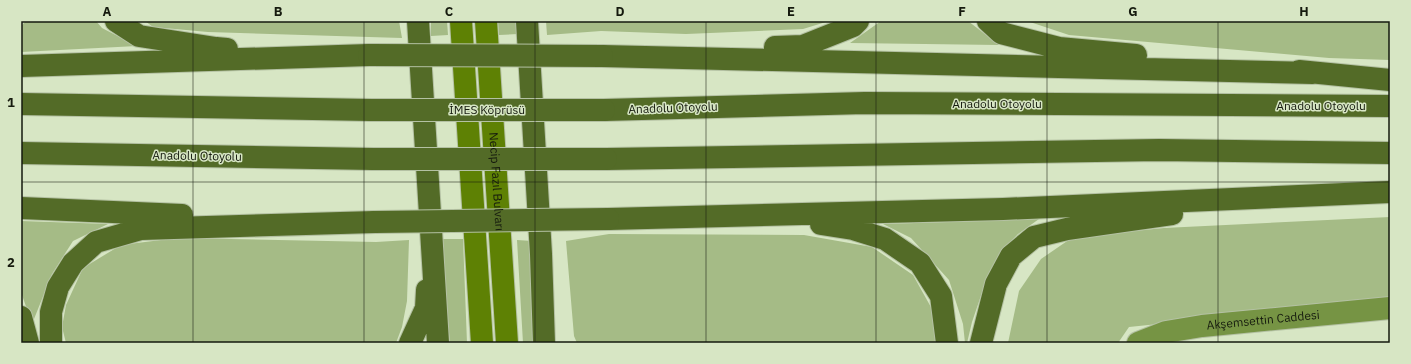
<svg xmlns="http://www.w3.org/2000/svg" width="1411" height="364" viewBox="0 0 1411 364" font-family="'IBM Plex Sans',sans-serif">
<style>
.green{fill:#a5bb86}
.lines{fill:none;stroke-linecap:round;stroke-linejoin:round}
.secondary-casing{stroke:#b4c1a3;stroke-width:24}
.primary-casing{stroke:#b4c1a3;stroke-width:24}
.highway-casing{stroke:#b4c1a3;stroke-width:24}
.secondary{stroke:#769444;stroke-width:22}
.primary{stroke:#5e8104;stroke-width:22}
.highway{stroke:#536b27;stroke-width:22}
.highway-bridge-casing{stroke:#b4c1a3;stroke-width:24;stroke-linecap:butt}
.highway-bridge{stroke:#536b27;stroke-width:22}
.grid{fill:none;stroke:#151a0e;stroke-width:1;stroke-opacity:0.55}
.labels{text-anchor:middle;stroke-width:3;stroke-linejoin:round;paint-order:stroke}
.street-label{font-size:12px;fill:#151a0e;stroke:#d7e6c4}
.neatline{fill:none;stroke:#151a0e;stroke-width:1.5}
.grid-label{font-size:13px;text-anchor:middle;font-weight:bold;fill:#151a0e}
</style>
<rect width="100%" height="100%" fill="#d7e6c4"/>
<path class="green" d="M26 21H96L102 28 137 46 21 52V26Z
M145 21H399L402 38 208 32 153 27Z
M431 21H447L448 35 431 36Z
M498 21H517L518 34 499 35Z
M546 21H829L803 29 686 34 601 31 547 35Z
M881 21H968L999 45 850 43Z
M1027 21H1390V60L1329 58 1069 35Z
M1390 217V300L1129 327 1118 343H1008L1019 291 1041 259 1073 237 1164 228Z
M1039 219 1018 234 999 254 987 278 972 322 967 343H965L963 324 949 280 911 238 883 224Z
M21 221 108 224 73 241 52 274 32 324 21 292Z
M609 234 804 235 872 247 913 275 932 309 936 343H577L574 336 566 241Z
M177 238 376 242 409 240 407 301 402 327 396 343H66L62 327 66 305 83 268 121 245Z
M440 239H463L467 343H450Z
M517 240 532 241 536 343H523Z"/>
<g class="lines">
<g class="secondary-casing">
<g id="secondary">
<path id="s1" d="M1138 343 1166 332 1202 326 1390 308"/>
</g>
</g>
<g class="primary-casing">
<g id="primary">
<path d="M461 21 482 343"/>
<path id="s2" d="M486 21 507 343"/>
</g>
</g>
<g class="highway-casing">
<path id="highway" d="M116 21 139 36 216 48 227 49
M418 21 438 343
M527 21 541 254 544 343
M988 21 1001 33 1059 48 1136 55
M775 47 803 46 853 26 858 21
M602 56 1313 73
M21 66 369 55
M1299 71 1390 80
M21 104 371 110
M604 110 865 103 1390 106
M21 153 373 159
M606 159 1159 150 1390 153
M21 208 182 215
M608 219 1003 209 1390 192
M821 224 853 229 885 239 920 263 941 296 947 343
M21 317 28 343
M51 343V312L58 287 73 263 96 242 141 229 375 222
M410 343 426 308 427 290
M981 343 996 284 1011 256 1034 237 1067 229 1172 214"/>
</g>
<use href="#secondary" class="secondary"/>
<use href="#primary" class="primary"/>
<use href="#highway" class="highway"/>
<g class="highway-bridge-casing">
<path id="highway-bridge" d="M369 55 602 56
M371 110H604
M373 159H606
M375 222 608 219"/>
</g>
<use href="#highway-bridge" class="highway-bridge"/>
</g>
<path class="grid" d="M193 21V343M364 21V343M535 21V343M706 21V343M876 21V343M1047 21V343M1218 21V343M21 182H1390"/>
<g class="labels">
<g class="street-label">
<text x="997" y="108">Anadolu Otoyolu</text>
<text x="1321" y="110">Anadolu Otoyolu</text>
<text transform="translate(673 108) rotate(-2)" y="4">Anadolu Otoyolu</text>
<text x="487" y="114">İMES Köprüsü</text>
<text transform="translate(197 156) rotate(1)" y="4">Anadolu Otoyolu</text>
<text dy="4" stroke="none"><textPath href="#s2" startOffset="161">Necip Fazıl Bulvarı</textPath></text>
<text dy="4" stroke="none"><textPath href="#s1" startOffset="128">Akşemsettin Caddesi</textPath></text>
</g>
</g>
<rect width="1411" height="364" fill="none" stroke="#d7e6c4" stroke-width="44"/>
<rect x="22" y="22" width="1367" height="320" class="neatline"/>
<g class="grid-label">
<text x="107" y="16">A</text>
<text x="278" y="16">B</text>
<text x="449" y="16">C</text>
<text x="620" y="16">D</text>
<text x="791" y="16">E</text>
<text x="962" y="16">F</text>
<text x="1133" y="16">G</text>
<text x="1304" y="16">H</text>
<text x="11" y="107">1</text>
<text x="11" y="267">2</text>
</g>
</svg>
